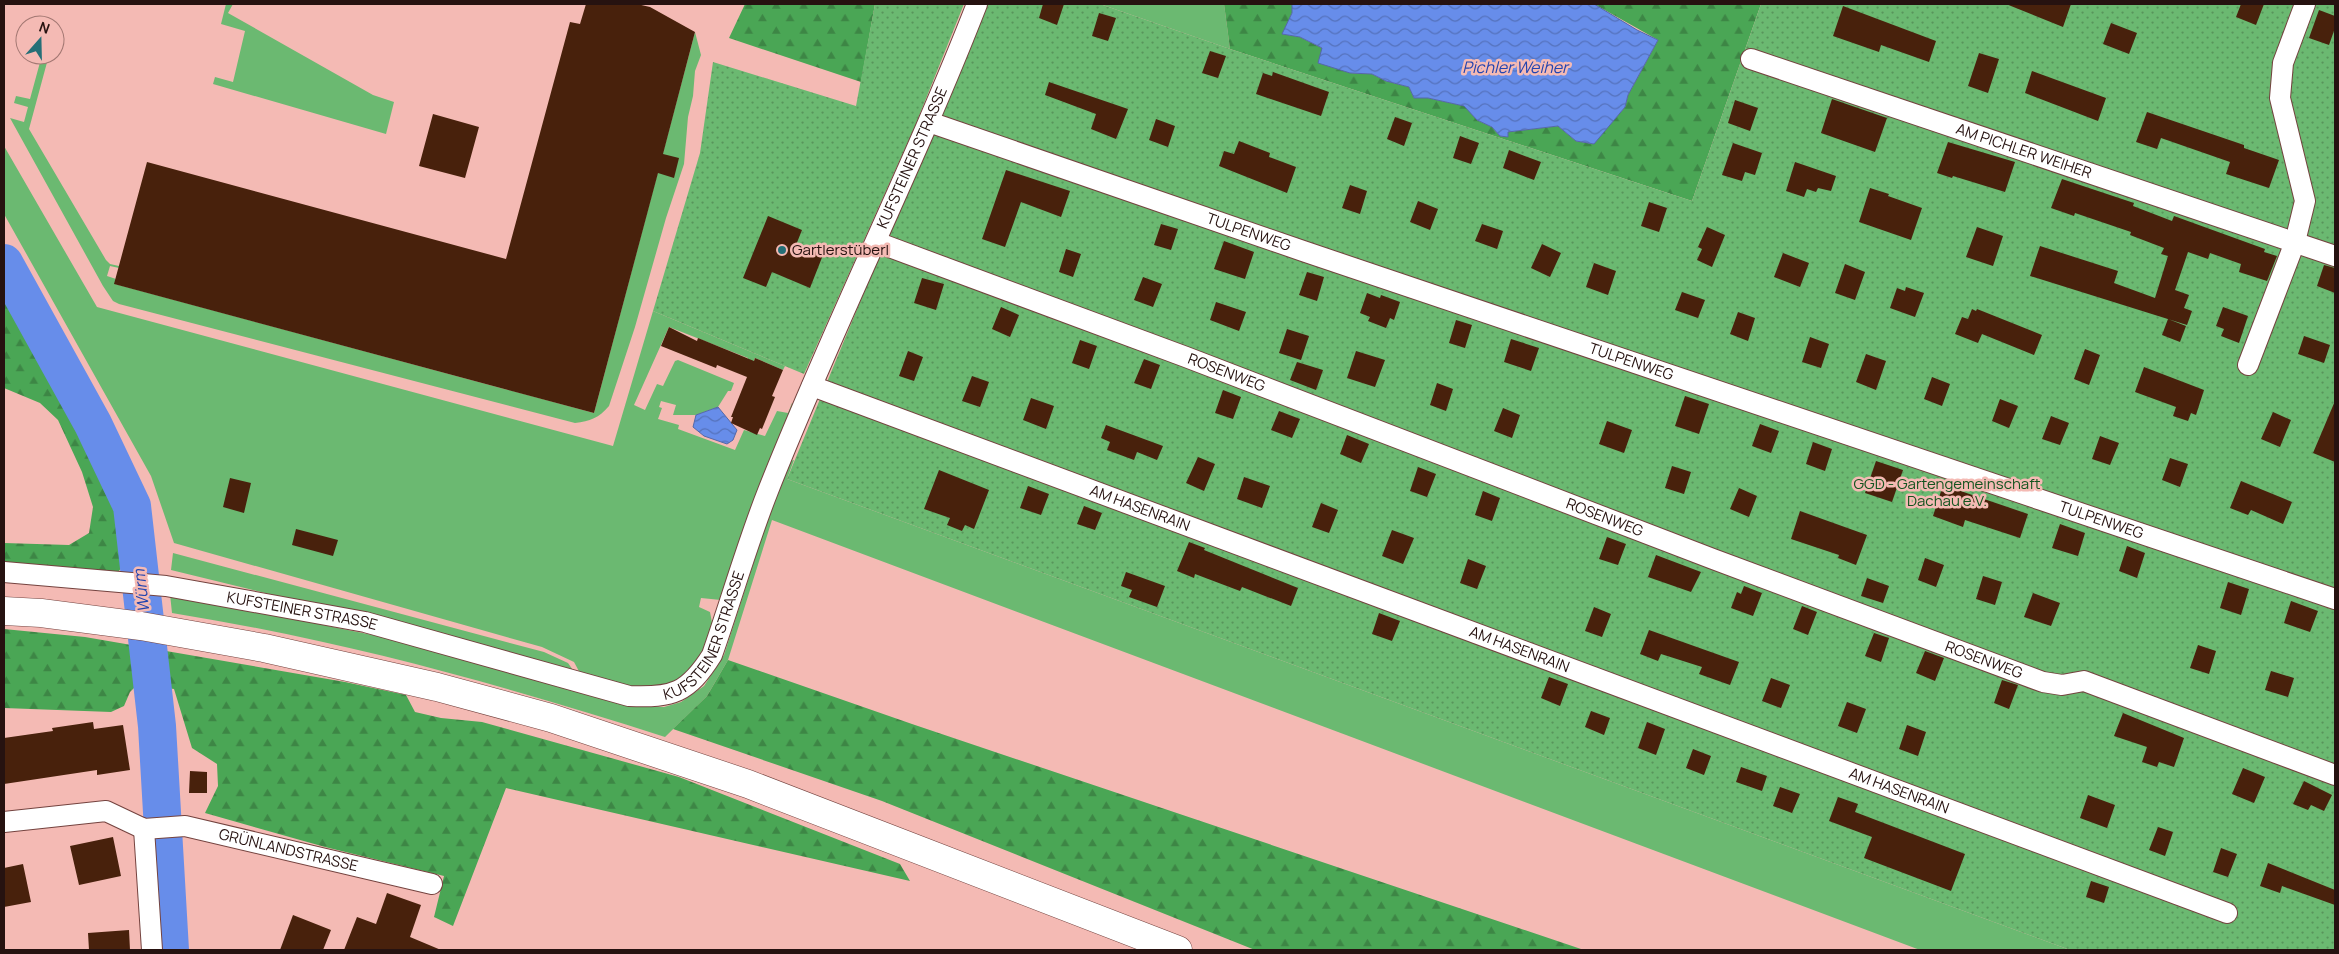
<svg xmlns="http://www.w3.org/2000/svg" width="2339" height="954" viewBox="0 0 2339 954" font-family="Manrope,sans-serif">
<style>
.green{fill:#6bb971}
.forest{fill:url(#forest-firs)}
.garden{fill:url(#garden-dots)}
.water{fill:url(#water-waves);stroke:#5468a9}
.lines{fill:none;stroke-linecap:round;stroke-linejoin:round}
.river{stroke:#678dea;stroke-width:38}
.building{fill:#48210c}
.street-casing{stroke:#74433f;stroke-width:22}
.highway-casing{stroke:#74433f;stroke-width:29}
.street{stroke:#fff;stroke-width:20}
.highway{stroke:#fff;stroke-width:28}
.poi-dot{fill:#256f77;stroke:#f4bab4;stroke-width:2}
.labels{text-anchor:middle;stroke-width:5;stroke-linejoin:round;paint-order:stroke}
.street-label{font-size:15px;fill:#261210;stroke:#f4bab4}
.poi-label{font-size:15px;fill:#261210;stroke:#f4bab4;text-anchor:start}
.park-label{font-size:15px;fill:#14541f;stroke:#f4bab4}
.water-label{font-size:16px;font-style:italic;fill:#2244af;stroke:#f4bab4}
</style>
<defs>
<pattern id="forest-firs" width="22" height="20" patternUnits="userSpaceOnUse" patternTransform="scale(1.25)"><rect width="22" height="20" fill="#4aa655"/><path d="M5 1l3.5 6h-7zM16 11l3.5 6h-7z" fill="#3d8645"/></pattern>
<pattern id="garden-dots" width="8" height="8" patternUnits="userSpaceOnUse" patternTransform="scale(1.25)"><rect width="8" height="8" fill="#6bb971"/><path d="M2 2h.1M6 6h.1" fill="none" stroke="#58955b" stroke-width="1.8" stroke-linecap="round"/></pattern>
<pattern id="water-waves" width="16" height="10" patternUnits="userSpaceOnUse" patternTransform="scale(1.25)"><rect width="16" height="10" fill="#678dea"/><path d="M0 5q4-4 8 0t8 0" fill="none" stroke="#5572bc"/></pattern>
</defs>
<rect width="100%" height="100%" fill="#f4bab4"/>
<path class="green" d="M226 4H233L228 13 373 95 394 102 386 134 213 84 215 77 233 82 245 31 221 24Z
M1100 4H1224L1230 49Z
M695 32 701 55 695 71 693 96 688 117 684 164 666 218 635 327 609 406C599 418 590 421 575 423L119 304 113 301 103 286 10 118 24 122 28 107 14 103 16 96 30 99 42 55H49L29 129 106 260 110 264 119 266V268L110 266 107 276 116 279 115 284 594 413Z
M4 146 97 307 613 446 653 311 785 366 783 370 755 358 748 374V358L669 327 634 405 645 410 657 384 663 386 675 361 678 360 734 383 731 391H728L718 407 696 415H673L676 405 661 401 659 407 662 408 658 419 679 425 678 429 735 450 744 430 765 436 777 411 788 413 792 403 795 407 721 600 701 598 699 607 710 612 714 633C707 645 701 662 691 673 666 702 612 683 581 675L574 662 542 647 174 543 151 476 4 214Z
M794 460 787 479 2070 950H1920L772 520 728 660 707 696 665 737C504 685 340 640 172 613L170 594 407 642 624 705 664 707 681 702 704 686 724 655 768 518 790 461Z
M173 553 544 652 568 663 575 673 306 603 171 570Z"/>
<path class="forest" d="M745 4H875L861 82 729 38Z
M1224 4H1292V13L1283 34 1300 37 1322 48 1350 73 1372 74 1386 81 1409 87 1414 98H1428L1465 106 1477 120 1492 127 1500 136 1508 137V132L1558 126 1576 141 1593 144 1625 107 1628 95 1658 40 1594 4H1761L1692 201 1230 49Z
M4 263 93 424 132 506 137 550 111 580 4 572V543L69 545 89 533 93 507 82 472 58 420 40 403 4 388Z
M4 629 85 637 345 682 406 695 415 712 441 718 482 722 679 777 900 864 910 881 506 788 453 926 434 917 444 876 325 847 205 813 218 786 217 764 192 748 174 689 138 684 130 692 124 706 111 712 4 708Z
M728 660 912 724 1584 950H1255L882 801 673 729 707 696Z"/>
<path class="garden" d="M875 4H964L915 126 804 374 653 311 700 153 713 62 856 106Z
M983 4H1100L1230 49 1692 201 1761 4H2335V950H2070L787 479Z"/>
<path class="water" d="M1292 4H1594L1637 30 1658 40 1628 95 1625 107 1594 144 1576 141 1558 126 1508 132V137L1500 136 1492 127 1477 120 1464 106 1428 98H1414L1409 87 1386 81 1372 74 1350 73 1318 63 1322 48 1300 37 1282 34 1292 13Z
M718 407 737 430 733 440 727 444 704 436 693 427 696 415Z"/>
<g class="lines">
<path class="river" d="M4 263 93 424 132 506 157 726 170 950"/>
</g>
<path class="building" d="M586 4H637L650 7 695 32 663 154 679 158 674 178 658 173 594 413 114 284 147 162 506 259 570 22 580 24Z
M1043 4H1064L1057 25 1039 18Z
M2006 4H2071L2063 27Z
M2241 4H2264L2256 25 2236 17Z
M1843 6 1936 41 1929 62 1881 45 1879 52 1833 36Z
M2319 10 2335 16V28L2329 45 2309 38Z
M1099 13 1116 18 1108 41 1092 36Z
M2111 23 2137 33 2129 54 2103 44Z
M1210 51 1226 56 1218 78 1202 73Z
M1979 53 1999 59 1988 93 1968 86Z
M2032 71 2106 98 2098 121 2025 93Z
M1273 72 1329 92 1321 116 1256 94 1263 73 1272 76Z
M1049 82 1128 109 1116 139 1091 129 1096 114 1045 95Z
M1832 99 1887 118 1875 152 1821 133Z
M1735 100 1758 108 1750 131 1728 123Z
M2147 112 2244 145V148L2279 160 2269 188 2226 174 2230 162 2161 138 2157 149 2136 142Z
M433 114 479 127 465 178 419 166Z
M1395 117 1412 123 1404 146 1387 139Z
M1156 119 1175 126 1168 147 1149 140Z
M1460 136 1479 143 1471 164 1453 158Z
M1239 141 1270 153 1269 157 1296 167 1287 193 1219 166 1224 151 1234 154Z
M1948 142 2015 162 2005 192 1953 176 1952 178 1937 173Z
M1733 143 1762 153 1755 175 1745 172 1742 181 1722 175Z
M1509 150 1541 162 1534 180 1503 168Z
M1795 162 1836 176 1831 191 1818 188 1816 192 1807 189 1804 197 1786 191Z
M1006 170 1070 191 1061 217 1021 202 1005 247 982 239Z
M2062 179 2134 203 2133 206 2172 221 2174 216 2265 249 2264 252 2277 256 2267 281 2239 272 2241 264 2210 253 2208 259 2188 252 2175 290 2189 295 2184 308 2192 311 2187 325 2030 276 2040 246 2118 271 2114 283 2155 298 2168 256 2161 254 2164 248 2130 235 2131 232 2075 213 2074 216 2051 208Z
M1350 185 1367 191 1360 214 1342 208Z
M1870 188 1889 194 1888 196 1922 208 1911 240 1859 222Z
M1418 201 1438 209 1430 230 1410 222Z
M1649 202 1667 208 1659 232 1641 226Z
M768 216 802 230 796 245 823 255 810 288 772 272 766 287 743 278Z
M1161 224 1178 229 1171 250 1154 245Z
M1482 224 1503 231 1497 249 1475 241Z
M1707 227 1725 235 1712 267 1697 260 1702 249 1698 247Z
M1977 227 2003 236 1993 266 1966 257Z
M1224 241 1254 252 1245 279 1214 269Z
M1542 244 1561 253 1550 277 1531 268Z
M1066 249 1081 254 1073 277 1059 272Z
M1783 253 1809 263 1800 287 1774 277Z
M1594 263 1616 271 1608 295 1586 287Z
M1845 264 1865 272 1855 300 1835 293Z
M2324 265 2335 268V293L2317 286Z
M1307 272 1324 277 1317 301 1299 295Z
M1143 277 1162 284 1153 307 1134 300Z
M922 278 944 284 936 310 914 303Z
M1906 287 1924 293 1915 317 1890 308 1897 288 1905 291Z
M1682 292 1705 300 1698 318 1675 310Z
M1367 293 1380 298 1381 295 1400 302 1394 320 1390 318 1386 328 1368 321 1370 317 1360 313Z
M1216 302 1246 312 1239 331 1210 320Z
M1001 307 1019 315 1010 337 992 329Z
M2223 307 2248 316 2239 343 2221 336 2224 329 2216 326Z
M1972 309 1976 311 1977 309 2042 335 2034 355 1982 334 1978 343 1955 334 1962 317 1968 319Z
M1738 312 1755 318 1748 341 1730 334Z
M2168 319 2186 326 2180 342 2162 335Z
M1456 320 1472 325 1465 348 1449 343Z
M669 327 697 341 698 338 754 361 755 358 783 370 772 396 775 397 762 429 760 428 757 435 731 423 733 417H731L747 377 717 365 716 368 661 346Z
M1287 329 1309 336 1301 360 1279 353Z
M2304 336 2330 345 2324 363 2298 354Z
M1810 337 1829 344 1821 368 1802 362Z
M1511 339 1539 348 1531 371 1504 362Z
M1080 340 1097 346 1089 369 1072 363Z
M2085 349 2100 355 2089 385 2074 379Z
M908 351 923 357 914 381 899 376Z
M1356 351 1385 360 1375 387 1347 378Z
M1866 354 1886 361 1876 390 1856 382Z
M1144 359 1160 365 1151 389 1134 383Z
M1297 362 1323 370 1316 390 1290 380Z
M2144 367 2204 390 2196 415 2191 413 2188 421 2173 416 2176 407 2135 392Z
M972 376 989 382 980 407 962 401Z
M1932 377 1950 384 1942 406 1924 399Z
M1437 383 1453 389 1446 411 1430 405Z
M1223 390 1241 397 1233 419 1215 413Z
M1685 396 1709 404 1699 434 1675 426Z
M1031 398 1054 406 1046 429 1023 420Z
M2000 399 2018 406 2009 428 1992 421Z
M2335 401V462L2313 453Z
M1503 408 1520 415 1512 438 1494 431Z
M1279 411 1300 419 1292 438 1271 430Z
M2273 412 2291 420 2280 447 2261 439Z
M2051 416 2069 423 2060 445 2042 439Z
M1607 421 1632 430 1624 453 1599 444Z
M1760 424 1779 431 1771 453 1752 446Z
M1106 425 1163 446 1157 460 1137 452 1134 460 1107 450 1110 442 1101 438Z
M1347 435 1369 444 1361 463 1340 454Z
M2100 436 2119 443 2110 465 2092 459Z
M1813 442 1832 449 1825 471 1806 464Z
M1198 457 1215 464 1204 491 1186 483Z
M2170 458 2188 464 2180 487 2162 480Z
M1876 461 1903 470 1892 502 1865 493Z
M1672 466 1691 472 1684 494 1665 488Z
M1418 467 1436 474 1427 497 1410 491Z
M939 470 989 490 974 529 965 525 962 531 947 525 950 518 924 509Z
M1244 477 1270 486 1262 508 1237 499Z
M230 478 251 483 244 513 223 507Z
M2241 481 2292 502 2283 524 2251 510 2248 515 2230 508Z
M1943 485 2028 514 2020 538 1965 520 1963 527 1933 516Z
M1028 486 1049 494 1041 515 1020 508Z
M1739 488 1757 496 1749 517 1730 509Z
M1483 491 1500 498 1492 521 1475 515Z
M1321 503 1338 510 1329 533 1312 527Z
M1084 506 1102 513 1095 530 1077 524Z
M1800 511 1867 535 1856 565 1838 558 1839 555 1791 539Z
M2060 524 2085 533 2078 556 2052 548Z
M296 529 338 540 333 556 292 545Z
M1392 530 1414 538 1403 564 1382 556Z
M1607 537 1626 544 1618 565 1599 559Z
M1189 542 1205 548 1204 550 1298 588 1291 606 1242 587 1240 591 1195 574 1194 578 1177 571Z
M2127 546 2145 553 2137 578 2119 571Z
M1656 555 1701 572 1691 592 1648 577Z
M1925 558 1944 565 1936 587 1918 580Z
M1468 559 1486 566 1477 589 1460 583Z
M1126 572 1165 586 1157 607 1129 597 1132 590 1121 586Z
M1983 576 2002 582 1995 605 1976 599Z
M1867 578 1889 586 1883 603 1861 596Z
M2228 582 2249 589 2241 615 2220 608Z
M1744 586 1762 593 1753 616 1731 608 1737 592 1741 594Z
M2033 593 2060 603 2051 626 2024 617Z
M2291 601 2318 611 2310 632 2284 623Z
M1802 606 1817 612 1808 635 1793 629Z
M1594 607 1611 614 1602 637 1585 631Z
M1379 613 1400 621 1392 641 1372 634Z
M1649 630 1739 662 1730 685 1699 674 1702 667 1661 654 1658 661 1640 654Z
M1874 633 1889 638 1881 662 1865 656Z
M2198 645 2216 651 2209 674 2190 668Z
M1925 651 1944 658 1935 681 1916 673Z
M2271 671 2294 678 2288 697 2265 690Z
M1549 677 1568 684 1560 706 1541 698Z
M1771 678 1790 685 1781 708 1762 701Z
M2002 680 2018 685 2009 709 1994 703Z
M1847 702 1866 709 1857 733 1838 726Z
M1591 711 1610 718 1604 735 1585 727Z
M2123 713 2184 738 2174 767 2159 762 2157 767 2142 762 2147 747 2114 736Z
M93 722 94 729 123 725 130 770 97 775V770L4 784V738L53 731 52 728Z
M1647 722 1665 729 1656 755 1638 748Z
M1907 725 1926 732 1918 756 1899 749Z
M1693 749 1711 756 1704 775 1686 768Z
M1741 767 1767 776 1762 791 1736 782Z
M2243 768 2265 777 2254 803 2232 794Z
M190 771 207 772V793H189Z
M2304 781 2332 795 2324 811 2311 805 2308 810 2293 804Z
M1780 787 1800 794 1792 813 1773 806Z
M2088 795 2115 805 2107 828 2080 818Z
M1838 797 1858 804 1855 812 1965 854 1951 891 1864 858 1872 837 1829 821Z
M2158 827 2173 832 2165 856 2149 850Z
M113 837 121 876 79 885 70 846Z
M2221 848 2237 854 2228 877 2213 872Z
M2268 863 2335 890V905L2282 886 2280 893 2260 886Z
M23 864 31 902 4 907V868Z
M2091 881 2109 887 2104 903 2086 897Z
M387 893 421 905 410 937 441 950H344L357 917 376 924Z
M293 915 331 930 323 950H280Z
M129 930 130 950H89L88 933Z"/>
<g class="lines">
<g class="street-casing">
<g id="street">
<path id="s1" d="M1751 59 2335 256"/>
<path id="s2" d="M929 122 1303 251 2335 599"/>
<path id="s3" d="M876 242 1186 357 1713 559 2043 682 2062 685 2084 681 2335 775"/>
<path d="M2248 365 2295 242 2305 201 2280 98 2283 63 2305 4"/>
<path id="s4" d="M812 386 2227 913"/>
<path id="s5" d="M4 572 166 586 365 622 629 696C673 698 688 693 712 655 731 601 747 544 768 491 833 326 913 168 977 4"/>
<path id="s6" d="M4 822 106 811 144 829 185 826 432 884"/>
<path d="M144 829 152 950"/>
</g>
</g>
<g class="highway-casing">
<path id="highway" d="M4 611 41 613 141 626 264 648 437 687 551 718 748 784 1178 950"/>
</g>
<use href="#street" class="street"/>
<use href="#highway" class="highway"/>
</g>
<circle class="poi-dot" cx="782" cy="250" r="5"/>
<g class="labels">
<g class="street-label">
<text dy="5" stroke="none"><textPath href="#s1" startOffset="288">AM PICHLER WEIHER</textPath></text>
<text dy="5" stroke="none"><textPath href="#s5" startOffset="1275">KUFSTEINER STRASSE</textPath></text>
<text dy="5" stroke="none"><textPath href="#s2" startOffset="338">TULPENWEG</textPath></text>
<text dy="5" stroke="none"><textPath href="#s2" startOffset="742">TULPENWEG</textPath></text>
<text dy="5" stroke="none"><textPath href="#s3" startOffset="374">ROSENWEG</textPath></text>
<text dy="5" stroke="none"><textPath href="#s4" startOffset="350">AM HASENRAIN</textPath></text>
<text dy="5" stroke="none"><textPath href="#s3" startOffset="779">ROSENWEG</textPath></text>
<text dy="5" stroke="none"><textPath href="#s2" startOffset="1238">TULPENWEG</textPath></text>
<text dy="5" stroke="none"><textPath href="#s5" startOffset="301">KUFSTEINER STRASSE</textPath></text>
<text dy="5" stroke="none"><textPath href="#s5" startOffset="750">KUFSTEINER STRASSE</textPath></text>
<text dy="5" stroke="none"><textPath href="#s4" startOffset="755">AM HASENRAIN</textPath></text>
<text dy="5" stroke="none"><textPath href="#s3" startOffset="1184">ROSENWEG</textPath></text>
<text dy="5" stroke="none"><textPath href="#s4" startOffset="1160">AM HASENRAIN</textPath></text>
<text dy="5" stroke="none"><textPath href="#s6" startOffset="292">GRÜNLANDSTRASSE</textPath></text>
</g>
<g class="poi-label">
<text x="792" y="255">Gartlerstüberl</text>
</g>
<g class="park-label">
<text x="1947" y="489">GGD - Gartengemeinschaft<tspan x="1947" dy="17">Dachau e.V.</tspan></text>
</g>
<g class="water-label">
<text x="1515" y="73">Pichler Weiher</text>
<text transform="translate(141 591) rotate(-97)" y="6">Würm</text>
</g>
</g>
<rect width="2339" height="954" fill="none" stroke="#261210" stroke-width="10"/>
<g transform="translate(40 40) rotate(20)"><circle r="24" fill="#f4bab4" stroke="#a27772"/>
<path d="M0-4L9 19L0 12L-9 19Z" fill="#256f77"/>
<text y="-8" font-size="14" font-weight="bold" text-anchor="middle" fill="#261210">N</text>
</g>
</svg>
